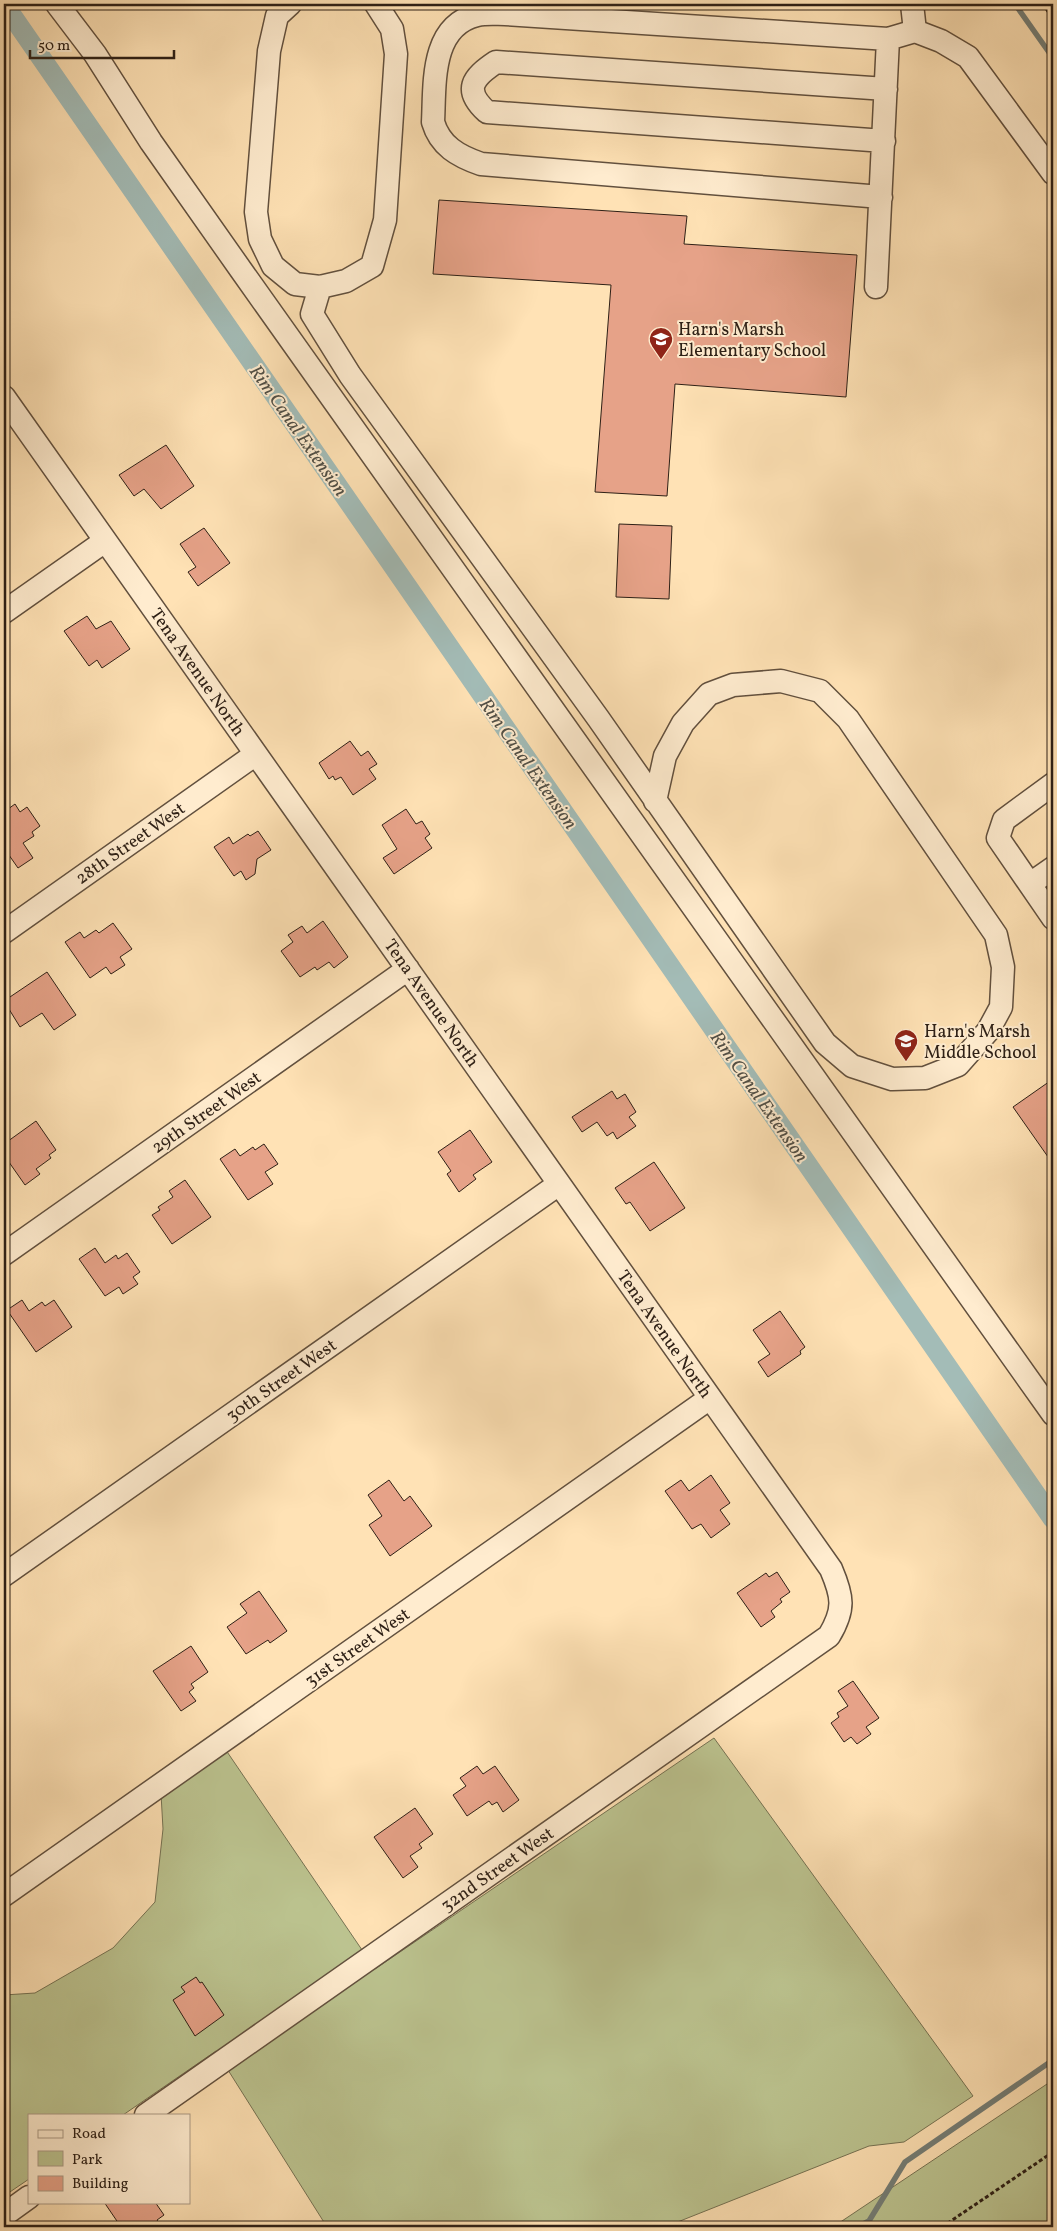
<svg xmlns="http://www.w3.org/2000/svg" width="1057" height="2231" viewBox="0 0 1057 2231" font-family="Vollkorn,serif">
<style>
.green{fill:#bcc490;stroke:#757253}
.lines{fill:none;stroke-linecap:round;stroke-linejoin:round}
.stream{stroke:#747e77;stroke-width:5.5}
.canal{stroke:#a3bcb7;stroke-width:20}
.building{fill:#e6a288;stroke:#2e2016}
.minor-casing{stroke:#62503e;stroke-width:25}
.path{stroke:#2e2016;stroke-width:3;stroke-dasharray:4 2.5;stroke-linecap:butt}
.minor{stroke:#ffeccf;stroke-width:22}
.labels{text-anchor:middle;stroke-width:4;stroke-linejoin:round;paint-order:stroke}
.poi-label{font-size:18px;fill:#2e2016;stroke:#ffeccf;text-anchor:start}
.street-label{font-size:18px;fill:#2e2016;stroke:#ffeccf}
.water-label{font-size:19px;font-style:italic;fill:#514f46;stroke:#ffeccf}
</style>
<rect width="100%" height="100%" fill="#ffe2b5"/>
<filter id="stains"><feTurbulence type="fractalNoise" baseFrequency=".004" numOctaves="4"/><feColorMatrix values="0 0 0 0 .2 0 0 0 0 .09 0 0 0 0 .02 0 0 0 .5 -.17"/></filter>
<radialGradient id="worn" r=".72"><stop offset=".6" stop-color="#630" stop-opacity="0"/><stop offset="1" stop-color="#630" stop-opacity=".3"/></radialGradient>
<path class="green" d="M217 1737 375 1969 714 1738 973 2096 904 2142 869 2146 665 2227H327L216 2051 123 2115H29V2179L4 2196V1995L35 1993 113 1948 155 1902 163 1829 160 1776Z
M1053 2080V2227H833Z"/>
<g class="lines">
<path class="stream" d="M1015 4 1053 58
M857 2227 869 2221 905 2162 1053 2060"/>
<path class="canal" d="M6 7 1053 1519"/>
</g>
<path class="building" d="M439 200 687 216 684 244 857 255 846 397 675 384 667 496 595 492 611 285 433 274Z
M166 445 194 486 161 509 144 489 134 496 119 475Z
M619 524 672 526 669 599 616 597Z
M204 528 230 563 198 586 188 572 196 567 180 544Z
M87 616 96 629 111 621 130 649 102 668 97 660 89 666 64 631Z
M350 741 361 756 368 751 377 764 369 769 376 779 353 795 341 777 335 780 333 776 329 779 319 763Z
M15 804 20 812 27 807 40 826 32 832 34 836 23 843 33 858 18 868 4 848V812Z
M406 809 416 824 422 821 430 834 425 838 432 848 394 874 383 858 397 849 382 825Z
M258 831 271 850 257 859 255 874 246 880 241 871 234 876 214 847 229 837 233 844 248 834 250 836Z
M323 921 348 957 334 968 329 962 317 970 315 967 300 977 281 951 293 942 288 935 302 926 307 933Z
M113 923 132 949 120 957 125 965 111 974 106 967 90 978 65 942 80 932 84 938 96 930 99 933Z
M47 972 76 1015 54 1030 42 1013 20 1027 4 1001Z
M1053 1079V1164L1013 1107Z
M612 1091 617 1099 625 1094 636 1112 629 1117 636 1126 617 1139 613 1132 607 1136 597 1122 582 1132 572 1117Z
M36 1121 56 1150 49 1155 51 1158 36 1169 40 1174 25 1185 4 1155V1144Z
M470 1130 492 1162 473 1175 476 1179 459 1192 447 1174 451 1171 438 1152Z
M264 1144 278 1164 265 1172 273 1184 248 1200 220 1159 235 1149 240 1156 253 1147 255 1150Z
M654 1162 685 1208 650 1231 630 1202 626 1204 615 1188Z
M185 1180 211 1217 172 1244 152 1215 160 1210 158 1207 173 1197 169 1191Z
M95 1248 105 1263 116 1255 118 1259 127 1253 140 1272 133 1277 138 1284 123 1294 119 1287 105 1296 79 1259Z
M22 1300 29 1311 42 1302 45 1306 54 1300 72 1327 36 1352 7 1310Z
M780 1311 805 1347 800 1351 801 1354 768 1377 758 1362 770 1354 753 1330Z
M711 1475 730 1503 720 1510 730 1524 711 1538 701 1524 692 1529 665 1491 681 1480 689 1491Z
M389 1480 404 1501 410 1496 432 1526 390 1556 369 1525 382 1516 368 1495Z
M777 1572 790 1592 780 1599 782 1602 771 1611 775 1617 761 1627 737 1593 766 1573 769 1577Z
M259 1591 287 1631 270 1643 268 1640 246 1654 227 1627 247 1613 240 1604Z
M191 1646 208 1672 191 1684 194 1688 189 1692 196 1701 181 1711 153 1671Z
M853 1681 879 1718 866 1727 871 1734 857 1744 851 1737 844 1742 831 1723 839 1717 837 1713 848 1706 838 1691Z
M477 1766 483 1774 495 1766 519 1800 503 1812 497 1802 492 1805 489 1801 467 1816 453 1795 466 1786 460 1778Z
M415 1808 433 1834 419 1844 422 1848 410 1856 418 1867 403 1878 374 1837Z
M196 1977 200 1983 202 1982 224 2015 195 2036 173 2000 185 1992 181 1987Z
M104 2202H155L164 2215 157 2220 162 2227H121Z"/>
<g class="lines">
<g class="minor-casing">
<path id="minor" d="M57 4 95 54 151 142 241 270 1053 1414
M290 4 277 16 269 51 256 212 260 239 273 266 295 284 320 287 346 281 372 266 385 220 396 54 392 29 376 4
M912 4 915 31 941 41 968 57 1053 173
M884 141 487 112C463 90 472 78 496 62L886 89
M881 197 481 164C458 156 440 146 433 122 435 85 430 26 477 15 486 13 496 14 505 14L888 39 915 31
M320 287 312 314 350 375 598 718 825 1043 852 1066 892 1079 925 1078 958 1065 988 1031 1001 1007 1003 967 996 935 848 719 820 691 781 681 733 685 709 694 683 723 665 756 655 801
M876 287 888 39
M4 397 831 1569C843 1597 845 1609 829 1636L146 2115
M4 612 105 541
M1053 784 1004 820 998 838 1053 918
M1030 884 1053 868
M4 932 256 754
M4 1254 408 969
M4 1575 559 1184
M4 1895 710 1398
M4 2215 29 2197"/>
</g>
<path class="path" d="M1043 4 1053 19
M942 2227 1053 2152"/>
<use href="#minor" class="minor"/>
</g>
<defs>
<g id="school-pin" transform="scale(1.25)"><path d="M0 17L-7.5 6A9.5 9.5 0 1 1 7.5 6Z" fill="#8f2418" stroke="#ffeccf"/><path d="M0-5L7-2L0 1L-7-2ZM-4 1L0 2.5L4 1V4Q0 6-4 4Z" fill="#fff"/></g>
</defs>
<g fill-rule="evenodd">
<use href="#school-pin" x="661" y="339"/>
<use href="#school-pin" x="906" y="1041"/>
</g>
<g class="labels">
<g class="poi-label">
<text x="678" y="335">Harn's Marsh<tspan x="678" dy="21">Elementary School</tspan></text>
<text x="924" y="1037">Harn's Marsh<tspan x="924" dy="21">Middle School</tspan></text>
</g>
<g class="street-label">
<text transform="translate(198 672) rotate(55)" y="6">Tena Avenue North</text>
<text transform="translate(130 843) rotate(-35)" y="6">28th Street West</text>
<text transform="translate(432 1003) rotate(55)" y="6">Tena Avenue North</text>
<text transform="translate(206 1112) rotate(-35)" y="6">29th Street West</text>
<text transform="translate(665 1334) rotate(55)" y="6">Tena Avenue North</text>
<text transform="translate(281 1380) rotate(-35)" y="6">30th Street West</text>
<text transform="translate(357 1647) rotate(-35)" y="6">31st Street West</text>
<text transform="translate(497 1869) rotate(-35)" y="6">32nd Street West</text>
</g>
<g class="water-label">
<text transform="translate(299 430) rotate(55)" y="7">Rim Canal Extension</text>
<text transform="translate(529 763) rotate(55)" y="7">Rim Canal Extension</text>
<text transform="translate(760 1096) rotate(55)" y="7">Rim Canal Extension</text>
</g>
</g>
<rect width="1057" height="2231" fill="none" stroke="#ffe2b5" stroke-width="20"/>
<rect x="5" y="5" width="1047" height="2221" fill="none" stroke="#2e2016" stroke-width="2.5"/>
<rect x="10" y="10" width="1037" height="2211" fill="none" stroke="#2e2016"/>
<rect x="28" y="2114" width="162" height="90" fill="#ffeccf" stroke="#ab9a85"/>
<rect x="38" y="2130" width="25" height="8" fill="#ffeccf" stroke="#ab9a85"/>
<text x="72" y="2138" font-size="15" fill="#2e2016">Road</text>
<rect x="38" y="2151" width="25" height="15" fill="#bcc490" stroke="#ab9a85"/>
<text x="72" y="2164" font-size="15" fill="#2e2016">Park</text>
<rect x="38" y="2176" width="25" height="15" fill="#e6a288" stroke="#ab9a85"/>
<text x="72" y="2188" font-size="15" fill="#2e2016">Building</text>
<path d="M30 50v8h144v-8" fill="none" stroke="#2e2016" stroke-width="2.5"/>
<text x="38" y="50" font-size="15" fill="#2e2016" stroke="#ffeccf" stroke-width="4" paint-order="stroke">50 m</text>
<rect width="100%" height="100%" filter="url(#stains)"/>
<rect width="100%" height="100%" fill="url(#worn)"/>
</svg>
